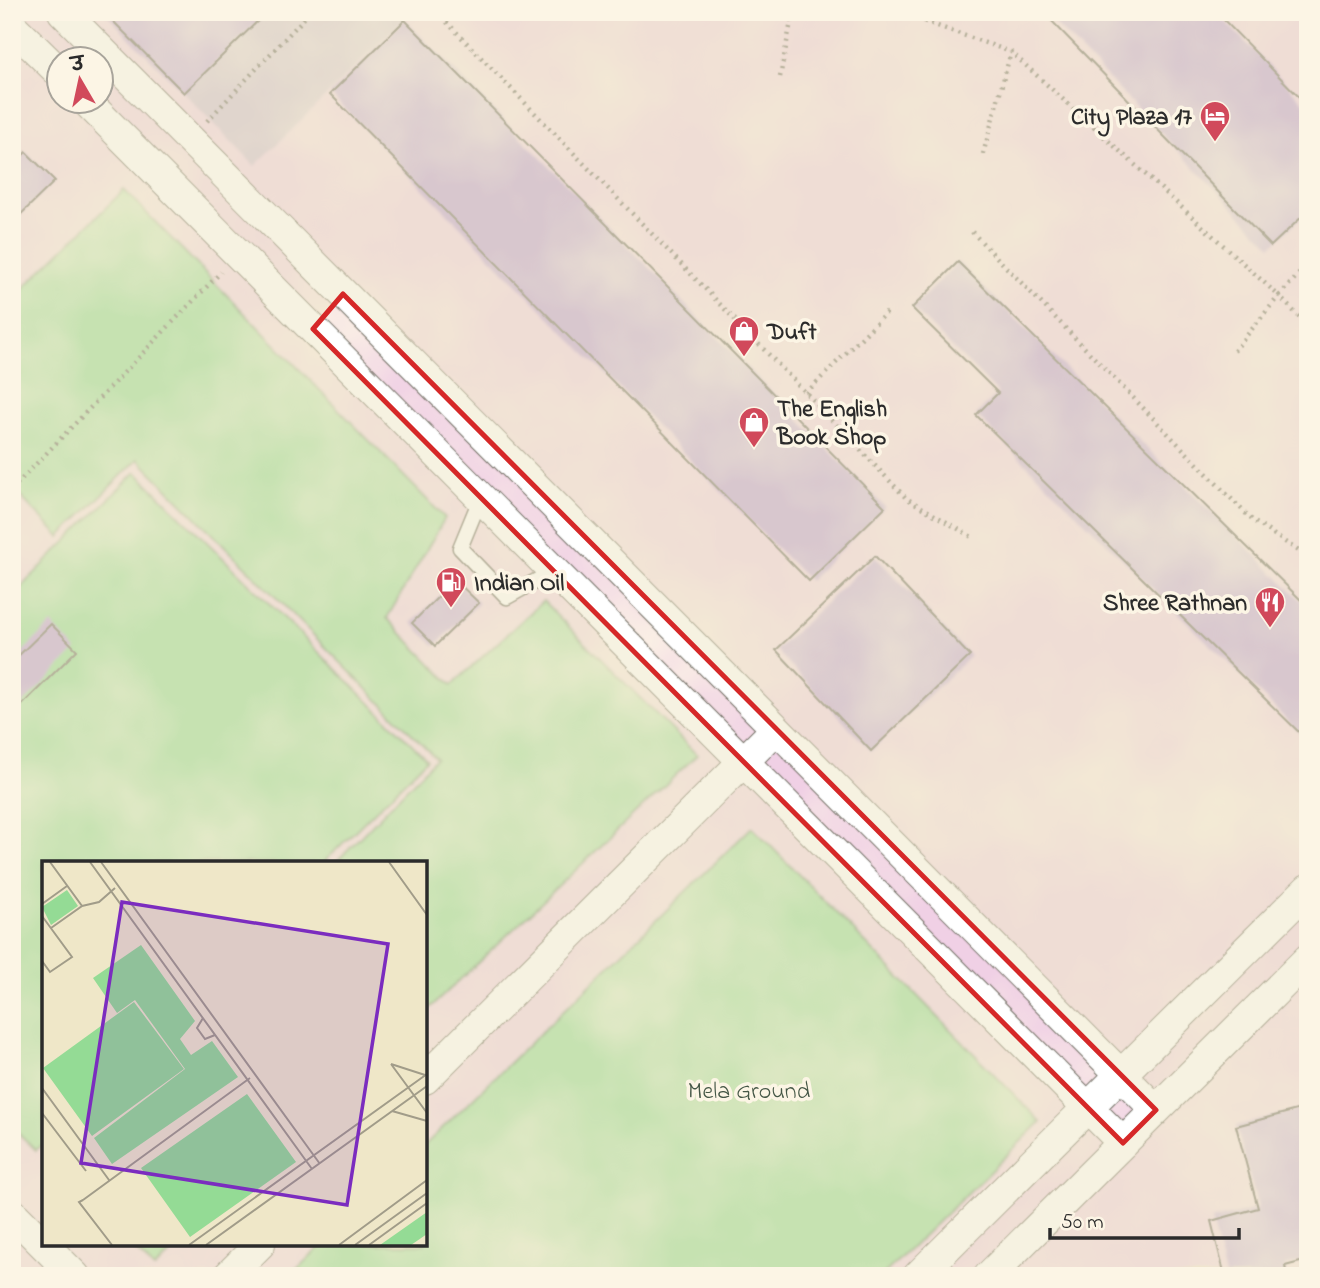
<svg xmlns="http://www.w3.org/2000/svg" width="1320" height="1288" viewBox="0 0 1320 1288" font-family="'Indie Flower','Playpen Sans Deva',sans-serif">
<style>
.built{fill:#f0d0e5;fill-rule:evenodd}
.industrial{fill:#cebed2}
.green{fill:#94db95;stroke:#608360;stroke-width:2}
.building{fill:#bda0d6}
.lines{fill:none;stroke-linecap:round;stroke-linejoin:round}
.service-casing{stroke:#706d62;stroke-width:17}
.minor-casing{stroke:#706d62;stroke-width:32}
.path{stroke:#706d62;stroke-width:4.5;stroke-dasharray:2 5;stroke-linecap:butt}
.service{stroke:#fff;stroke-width:14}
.minor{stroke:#fff;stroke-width:30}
.marked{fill:none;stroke:#d62828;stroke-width:5;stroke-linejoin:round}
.labels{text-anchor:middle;stroke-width:7;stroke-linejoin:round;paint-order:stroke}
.poi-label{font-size:24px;font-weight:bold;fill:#2b2b2b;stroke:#fcf5e5;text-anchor:start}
.park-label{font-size:24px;fill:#455746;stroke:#fcf5e5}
.inset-road{fill:none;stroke:#a19c89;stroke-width:2}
.view{fill:#7b2cbf;fill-opacity:0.15;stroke:#7b2cbf;stroke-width:3.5}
.inset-edge{fill:none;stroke:#2b2b2b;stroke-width:3.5}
</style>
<rect width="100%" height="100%" fill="#fcf5e5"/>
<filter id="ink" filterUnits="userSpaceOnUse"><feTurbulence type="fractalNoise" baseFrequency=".0143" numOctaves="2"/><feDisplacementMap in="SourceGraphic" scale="14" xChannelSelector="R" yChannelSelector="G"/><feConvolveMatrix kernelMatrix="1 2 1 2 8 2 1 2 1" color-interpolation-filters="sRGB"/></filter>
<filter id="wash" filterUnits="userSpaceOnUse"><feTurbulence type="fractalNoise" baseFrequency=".00686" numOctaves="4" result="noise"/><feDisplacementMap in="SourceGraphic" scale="28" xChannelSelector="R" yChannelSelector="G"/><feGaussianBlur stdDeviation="1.57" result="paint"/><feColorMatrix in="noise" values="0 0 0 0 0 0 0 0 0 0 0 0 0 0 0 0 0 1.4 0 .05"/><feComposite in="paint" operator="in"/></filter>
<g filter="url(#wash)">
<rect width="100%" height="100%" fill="#efe7c8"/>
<path class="built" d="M12 12H1308V1276H12ZM60 60H102V102H60ZM44 863H425V1244H44Z"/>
<path class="industrial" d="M267 12H411L255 166 184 93Z"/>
<path class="green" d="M124 190 445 518 387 618 452 685 543 601 697 755 425 1013V863H335L436 758 138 459 60 537 12 488V299Z
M136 472 427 759 323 863H44V1142L36 1150 12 1127V596Z
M752 827 1041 1122 882 1276H301L296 1270 323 1244H425V1145Z
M129 1244H181L154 1269Z"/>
<g id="blocks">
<path class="building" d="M104 12H267L184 93Z
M1043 12H1216L1308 106V211L1271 246Z
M405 20 885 507 809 581 330 94Z
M26 152 55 181 12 223V166Z
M958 262 1308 607V741L976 415 998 393 912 308Z
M875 556 970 656 871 751 776 650Z
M455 580 479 603 435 646 412 623Z
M51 624 77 650 12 715V662Z
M1308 1107V1260L1285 1266 1287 1276H1225L1211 1221 1258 1208 1236 1126Z"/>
</g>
</g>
<g filter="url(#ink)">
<use href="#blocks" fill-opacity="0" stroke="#706d62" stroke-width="2"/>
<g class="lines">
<g class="service-casing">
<path id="service" d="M481 497 460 548 507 597 554 571"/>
</g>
<g class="minor-casing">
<path id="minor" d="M63 12 1156 1110
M12 26 60 73
M87 102 1123 1143
M425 1079 776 729
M12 1213 75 1276
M228 1276 260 1244
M918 1276 1308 889
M989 1276 1308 959"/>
</g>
<path class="path" d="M437 12 806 393 906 498 972 537
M898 12 1011 52 1279 296 1308 264
M780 77 793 12
M207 121 310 12
M983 154 1011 52
M972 232 1253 521 1308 557
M1234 351 1279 296 1308 326
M806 393 890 309
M12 489 221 272"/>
<use href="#service" class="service"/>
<use href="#minor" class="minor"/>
</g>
</g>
<path d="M0 0H1320V1288H0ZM343 294 1156 1110 1123 1143 313 329Z" fill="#efe7c8" fill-opacity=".55" fill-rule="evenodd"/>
<path class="marked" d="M343 294 1156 1110 1123 1143 313 329Z"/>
<defs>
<g id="hotel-pin" transform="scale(1.575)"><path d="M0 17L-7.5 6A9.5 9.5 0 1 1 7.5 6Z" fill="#d1495b" stroke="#fcf5e5"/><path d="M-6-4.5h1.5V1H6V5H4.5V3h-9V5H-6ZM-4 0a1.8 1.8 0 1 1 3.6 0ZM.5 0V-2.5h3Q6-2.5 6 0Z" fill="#fff"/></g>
<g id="shop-pin" transform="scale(1.575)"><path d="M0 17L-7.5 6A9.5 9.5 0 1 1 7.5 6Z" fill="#d1495b" stroke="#fcf5e5"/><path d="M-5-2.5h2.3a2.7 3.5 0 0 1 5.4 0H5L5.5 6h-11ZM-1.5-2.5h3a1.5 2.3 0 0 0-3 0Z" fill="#fff"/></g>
<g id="fuel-pin" transform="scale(1.575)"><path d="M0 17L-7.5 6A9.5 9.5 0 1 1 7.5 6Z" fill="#d1495b" stroke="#fcf5e5"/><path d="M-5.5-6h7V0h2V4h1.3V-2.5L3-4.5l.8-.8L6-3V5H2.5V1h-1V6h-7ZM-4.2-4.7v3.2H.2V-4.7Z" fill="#fff"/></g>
<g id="restaurant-pin" transform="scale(1.575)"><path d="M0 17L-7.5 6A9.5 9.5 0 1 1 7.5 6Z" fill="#d1495b" stroke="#fcf5e5"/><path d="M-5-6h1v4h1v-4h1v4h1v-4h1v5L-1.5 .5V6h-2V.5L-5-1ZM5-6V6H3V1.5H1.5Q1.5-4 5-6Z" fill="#fff"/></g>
</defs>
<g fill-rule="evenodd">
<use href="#hotel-pin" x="1215" y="116"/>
<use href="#shop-pin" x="744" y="331"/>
<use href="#shop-pin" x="754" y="422"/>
<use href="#fuel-pin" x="451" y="582"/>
<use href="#restaurant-pin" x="1270" y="602"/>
</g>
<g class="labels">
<g class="poi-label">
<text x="1192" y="124" text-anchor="end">City Plaza 17</text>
<text x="767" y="339">Duft</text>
<text x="777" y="416">The English<tspan x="777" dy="28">Book Shop</tspan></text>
<text x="474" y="590">Indian Oil</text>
<text x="1247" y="610" text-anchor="end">Shree Rathnan</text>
</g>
<g class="park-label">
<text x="749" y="1098">Mela Ground</text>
</g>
</g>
<g transform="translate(42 861)">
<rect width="385" height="385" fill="#efe7c8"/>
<path d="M25 29 36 45 9 64 0 46ZM99 84 153 160 138 178 149 194 170 180 196 216 70 303 52 277 143 208 93 139 75 152 51 117ZM92 141 142 208 50 275 1 207ZM205 233 254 301 148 376 99 307ZM385 351V373L369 384H338Z" fill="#94db95"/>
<path class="inset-road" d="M8 1 40 45 9 67M48 1 270 308M59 1 278 303M347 1 385 54M0 43 25 25M40 45 57 41 73 27M0 55 30 96 8 111 0 100M161 157 155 167 163 178 173 174M349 203 385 252M349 203 383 214M0 227 67 319M350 250 385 260M0 252 44 310M41 339 208 217M41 339 37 341 70 384M147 384 385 213M164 384 385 225M297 384 385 319M313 384 385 332M327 384 385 342"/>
<path class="view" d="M80 41 346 83 305 344 39 302Z"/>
<rect width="385" height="385" class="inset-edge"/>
</g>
<rect width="1320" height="1288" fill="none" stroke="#fcf5e5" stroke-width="42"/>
<g transform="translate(80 80) rotate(351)"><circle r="33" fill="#fcf5e5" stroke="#a8a49b" stroke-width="2"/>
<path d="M0-5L12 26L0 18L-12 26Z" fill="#d1495b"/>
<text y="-10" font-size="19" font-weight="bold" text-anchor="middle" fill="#2b2b2b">उ</text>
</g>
<path d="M1050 1228v10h189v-10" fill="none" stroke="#2b2b2b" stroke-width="3.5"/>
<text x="1061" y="1228" font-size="21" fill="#2b2b2b" stroke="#fcf5e5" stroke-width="5" paint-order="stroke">50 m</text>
</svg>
